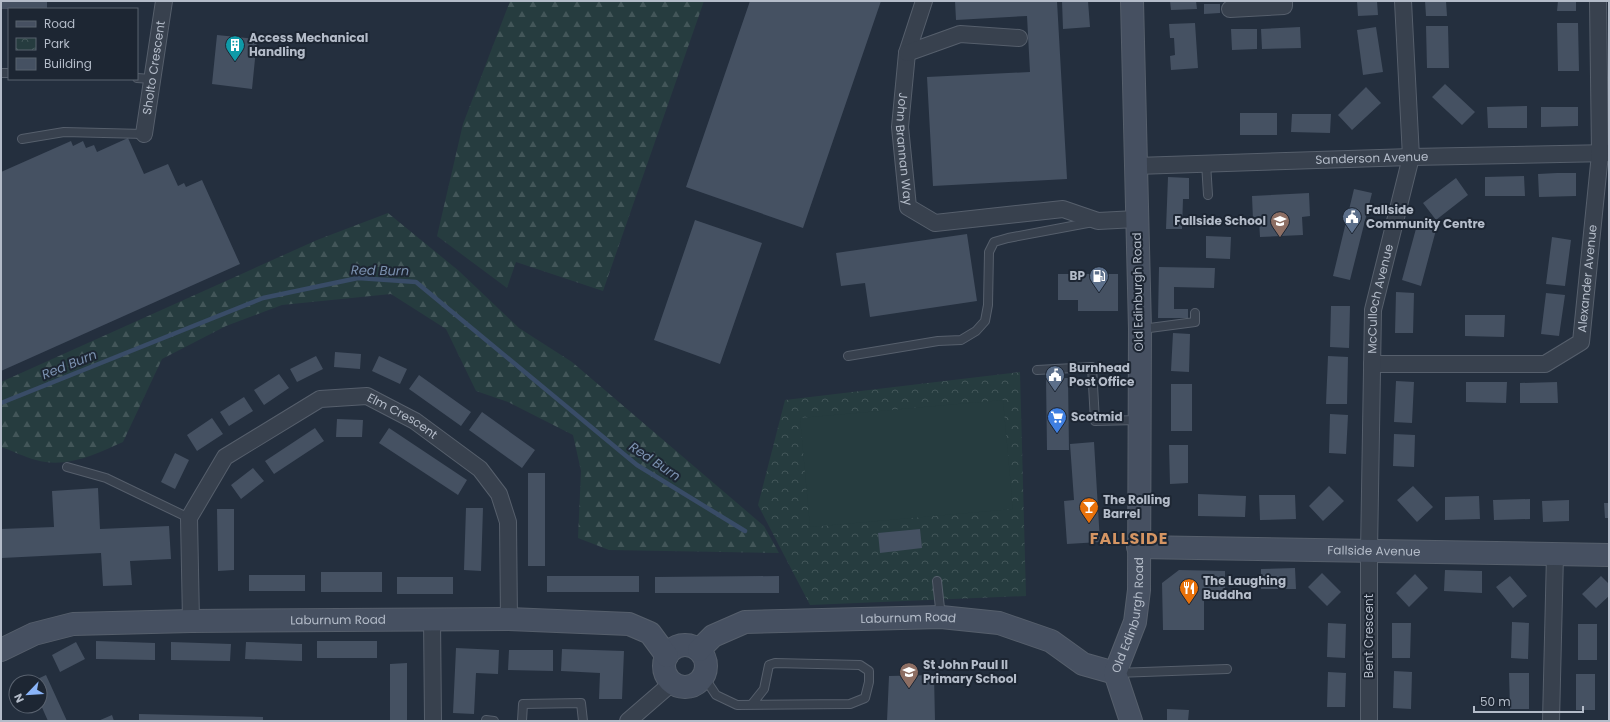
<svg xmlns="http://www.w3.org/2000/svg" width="1610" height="722" viewBox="0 0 1610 722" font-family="Poppins,sans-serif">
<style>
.forest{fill:url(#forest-firs)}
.park{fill:url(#park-crowns)}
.pitch{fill:#263c3f}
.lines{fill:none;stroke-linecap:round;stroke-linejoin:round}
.stream{stroke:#394c67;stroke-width:4.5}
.building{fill:#455162}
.lane-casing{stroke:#565f6c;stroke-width:10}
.street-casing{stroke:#565f6c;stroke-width:18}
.secondary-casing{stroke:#565f6c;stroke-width:24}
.lane{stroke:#38414e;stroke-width:8}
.street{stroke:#38414e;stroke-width:16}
.secondary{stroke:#465061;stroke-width:22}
.labels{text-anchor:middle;stroke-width:4;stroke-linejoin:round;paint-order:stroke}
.poi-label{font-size:12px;font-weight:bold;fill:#b4bcc9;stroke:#1d2633;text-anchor:start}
.street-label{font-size:12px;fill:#b4bcc9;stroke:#1d2633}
.water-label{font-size:13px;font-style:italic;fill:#7c92b1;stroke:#1d2633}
.district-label{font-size:16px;font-weight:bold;letter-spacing:1px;fill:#d59563;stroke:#1d2633}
</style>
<defs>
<pattern id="forest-firs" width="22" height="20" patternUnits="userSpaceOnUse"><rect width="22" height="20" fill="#263c3f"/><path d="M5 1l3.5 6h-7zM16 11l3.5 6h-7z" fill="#435659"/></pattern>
<pattern id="park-crowns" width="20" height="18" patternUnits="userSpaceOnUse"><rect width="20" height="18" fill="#263c3f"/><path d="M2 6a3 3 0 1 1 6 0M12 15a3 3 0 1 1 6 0" fill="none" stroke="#435659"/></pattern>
</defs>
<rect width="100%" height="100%" fill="#242f3e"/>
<path class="forest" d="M510 1H704L603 291 516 262 507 288 437 236 463 124Z
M388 213 459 271 519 328 572 362 764 526 779 553 609 550 578 538 581 471 573 435 508 402 476 391 446 329 391 294 282 305 226 326 162 359 123 442C96 454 66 469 36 460 24 457 13 451 1 447V382L317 240Z"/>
<path class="park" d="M1020 372 1026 596 810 605 758 505 785 400Z"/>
<path class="pitch" d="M1003 400 1013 509 810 527 800 418Z"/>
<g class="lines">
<path class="stream" d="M1 403 263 298 358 278 416 282 637 465 745 531"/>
</g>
<path class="building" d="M1 1H47V9H1Z
M750 1H881L803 228 686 187Z
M955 1H1057L1067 179 933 186 927 77 1030 72 1027 16 956 20Z
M1062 1H1088L1090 27 1063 29Z
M1170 1H1196L1197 9 1171 10Z
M1357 1H1377L1378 15 1358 16Z
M1425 1H1446L1447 16H1426Z
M1558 1H1576V11H1557Z
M1204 4H1220V13L1204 14Z
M1195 23 1198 68 1171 70 1170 56 1175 55 1174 38H1170L1169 24Z
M1557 23H1578L1579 71H1558Z
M1426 26H1448L1449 68H1427Z
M1300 27 1301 48 1262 49 1261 29Z
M1376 27 1383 72 1363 75 1357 30Z
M1231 29H1257V49L1232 50Z
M217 35 257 39 252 89 212 84Z
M1445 84 1475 112 1462 125 1432 97Z
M1366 87 1381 103 1352 130 1338 115Z
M1527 106V128H1488L1487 107Z
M1541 107H1578V126L1541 127Z
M1240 113H1277V135H1240Z
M1292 114H1331L1330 133 1291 132Z
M128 138 144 174 168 164 178 186 184 183 186 187 202 180 240 264 1 371V172L71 141 73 146 83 141 86 148 94 145 97 152Z
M1557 173H1576V196L1539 197 1538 174Z
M1524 176 1525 196H1485V177Z
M1168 177 1189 178V199H1183L1182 229H1166Z
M1456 178 1468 195 1436 220 1423 203Z
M1354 189 1372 193 1350 280 1333 276Z
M1309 193 1310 216 1302 217 1303 235 1260 237 1259 220H1253L1252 196Z
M695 220 762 243 720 364 654 340Z
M1417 225 1436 230 1421 286 1402 280Z
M967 234 977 301 870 317 865 283 841 286 836 253Z
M1206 236 1231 237 1230 259 1206 258Z
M1552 237 1571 240 1565 286 1546 284Z
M1159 267 1215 268 1214 288 1174 287V309H1188V318H1158Z
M1058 274H1118V311H1078V300H1058Z
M1396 292 1414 293 1413 333H1395Z
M1546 293 1565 295 1559 336 1541 334Z
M1331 306H1350L1349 348 1330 347Z
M1465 315H1505L1504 337 1465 336Z
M1173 333 1190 334 1189 372 1171 371Z
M335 352 361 354 360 369 334 367Z
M316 356 323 369 297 382 290 369Z
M379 356 407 369 400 384 372 371Z
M1328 356 1348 357 1347 404H1326Z
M279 374 289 388 264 405 254 390Z
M419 375 471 412 461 426 409 389Z
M1046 378H1068L1069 450H1047Z
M1396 381 1414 382 1412 423 1394 422Z
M1466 382H1507L1506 403 1466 402Z
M1557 382 1558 403H1520V383Z
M1171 384H1192V431H1171Z
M244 397 253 411 229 426 220 412Z
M482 412 535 450 522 468 469 430Z
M1330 414 1348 415 1346 454 1329 453Z
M212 418 223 434 197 451 187 435Z
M337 419 363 420 362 437H336Z
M315 428 324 441 274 474 265 461Z
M389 428 467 480 458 495 379 443Z
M1394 434 1415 435 1414 467 1393 466Z
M1094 442 1100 542 1067 544 1064 501 1074 500 1070 444Z
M1169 445H1188V483L1170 484Z
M175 453 189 460 175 489 161 482Z
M253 468 264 481 241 499 231 485Z
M528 473H545V566H528Z
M1329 486 1344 501 1323 521 1309 506Z
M1413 486 1433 507 1417 522 1397 500Z
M98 488 100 529 169 526 171 559 130 561 132 585 103 586 101 553 2 558 1 529 54 527 52 491Z
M1198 494 1246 496 1245 517 1198 516Z
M1259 495H1295L1296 519 1260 520Z
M1479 496 1480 519 1445 520V497Z
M1530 499V519L1494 520 1493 500Z
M1569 500V521L1543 522 1542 501Z
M1604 503H1609V518H1605Z
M466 508H483L481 571 464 570Z
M217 509H234V570L218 571Z
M920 529 922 548 880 553 878 533Z
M1295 568 1296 589H1261V569Z
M1179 570 1225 571V598L1204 597V630H1163L1162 583Z
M1445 570 1482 571V593L1444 591Z
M321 572H382V592H321Z
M1322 573 1341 592 1327 606 1308 587Z
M1415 574 1428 588 1409 607 1396 593Z
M249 575H305V591H249Z
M547 576H639V592H547Z
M779 576V593H655V577Z
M1510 576 1527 596 1513 608 1496 587Z
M1601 576 1609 584V596L1596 608 1582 594Z
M397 577H453V594H397Z
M1512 622 1529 623 1528 659 1511 658Z
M1328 623 1346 624 1345 658 1327 657Z
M1392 623H1411L1410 658H1392Z
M1578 624H1597V660H1578Z
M96 641 155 643V660L96 659Z
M317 641H377V658H317Z
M76 642 85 659 60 672 52 655Z
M171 642 231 644 230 661 171 660Z
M246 642 302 644V661L245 659Z
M456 648 499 650 498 674 476 673 474 714 453 713Z
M562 649 624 651 622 699H599L600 673 561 671Z
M509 650H553V671L508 670Z
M407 663V721H390V664Z
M1394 671 1412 672 1411 709 1393 708Z
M1328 672 1346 673 1345 707H1327Z
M1509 673H1529V709H1510Z
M1576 674H1595V710H1576Z
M46 675 67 721H48L40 703V682H31Z
M934 675 935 721H887L889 676Z
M1167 709 1189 710 1188 721H1167Z
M139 714 263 717V721H139Z
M112 715 114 721H98Z"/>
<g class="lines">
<g class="lane-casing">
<path id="lane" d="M1 73H9
M137 78 152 79
M22 139 64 132 144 134
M1206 163 1208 195
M1142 329 1195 322V313
M848 356 938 341 961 340 976 331 985 321 988 305 989 252 994 242 1008 238 1093 222
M1037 370 1092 367 1095 421 1139 420
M67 467 106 478 189 518
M937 581 941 617
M1116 673 1227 669
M704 677 716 695 737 705 850 704 865 698 869 682V671L860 665 775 663 769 665 764 689 752 704
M486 720 494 721
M522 721 523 704 581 703 583 721"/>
</g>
<g class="street-casing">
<g id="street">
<path id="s1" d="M924 1 907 53 900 127 908 207 935 223 1063 209 1098 221 1136 219"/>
<path d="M1230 9 1284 6V1"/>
<path d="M907 53 960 34 1019 38"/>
<path id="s2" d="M144 134 164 1"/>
<path id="s3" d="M1136 166 1411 157 1609 153"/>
<path id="s4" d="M1372 364H1545L1581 342 1600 154 1598 1"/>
<path d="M432 619 433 721"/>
<path id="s5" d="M191 621 189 518 225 457 320 399 367 396 415 421 480 469 499 494 508 522 509 619"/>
<path d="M628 721 665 689 670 681"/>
<path id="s6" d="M1369 721V552L1373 310 1411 157 1403 1"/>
<path d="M1551 721 1555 554"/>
</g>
</g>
<g class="secondary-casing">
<g id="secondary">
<path id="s7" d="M1138 547 1609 555"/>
<circle cx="685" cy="666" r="21"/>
<path id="s8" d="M1 650 34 634 73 624 191 621 509 619 629 624 650 633 667 656"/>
<path id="s9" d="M699 650 713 636 745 622 941 617 999 623 1051 641 1083 664 1115 673"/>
<path id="s10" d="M1131 721 1115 673 1135 622 1139 590 1140 329 1132 1"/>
</g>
</g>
<use href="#lane" class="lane"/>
<use href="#street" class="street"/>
<use href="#secondary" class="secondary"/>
</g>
<defs>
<g id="building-pin" transform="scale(1)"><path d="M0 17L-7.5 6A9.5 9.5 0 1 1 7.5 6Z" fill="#0f9aa8" stroke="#1d2633"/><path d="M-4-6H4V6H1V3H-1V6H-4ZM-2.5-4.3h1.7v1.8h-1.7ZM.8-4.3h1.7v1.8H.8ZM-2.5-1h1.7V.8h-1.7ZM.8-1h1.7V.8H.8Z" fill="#fff"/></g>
<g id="civic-pin" transform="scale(1)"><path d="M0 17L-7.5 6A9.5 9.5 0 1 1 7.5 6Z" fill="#5c6f8a" stroke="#1d2633"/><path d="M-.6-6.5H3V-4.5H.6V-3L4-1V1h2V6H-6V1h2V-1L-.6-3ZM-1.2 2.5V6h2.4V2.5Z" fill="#fff"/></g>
<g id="school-pin" transform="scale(1)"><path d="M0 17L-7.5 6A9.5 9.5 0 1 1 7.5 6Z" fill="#8d6e63" stroke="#1d2633"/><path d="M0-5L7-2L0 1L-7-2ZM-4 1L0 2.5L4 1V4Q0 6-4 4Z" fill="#fff"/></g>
<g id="fuel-pin" transform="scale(1)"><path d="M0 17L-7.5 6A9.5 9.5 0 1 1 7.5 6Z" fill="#5c6f8a" stroke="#1d2633"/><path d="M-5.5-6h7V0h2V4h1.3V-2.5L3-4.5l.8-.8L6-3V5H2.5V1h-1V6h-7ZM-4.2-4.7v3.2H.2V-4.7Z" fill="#fff"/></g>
<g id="supermarket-pin" transform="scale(1)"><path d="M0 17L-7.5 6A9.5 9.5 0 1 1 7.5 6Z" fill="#3f7fe0" stroke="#1d2633"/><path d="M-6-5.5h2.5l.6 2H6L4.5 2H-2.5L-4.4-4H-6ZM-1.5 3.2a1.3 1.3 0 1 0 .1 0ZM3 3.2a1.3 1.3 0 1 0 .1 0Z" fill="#fff"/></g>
<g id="bar-pin" transform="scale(1)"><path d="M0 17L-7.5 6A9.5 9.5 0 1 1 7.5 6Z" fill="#e8710a" stroke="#1d2633"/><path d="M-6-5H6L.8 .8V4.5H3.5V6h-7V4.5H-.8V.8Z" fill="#fff"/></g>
<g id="restaurant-pin" transform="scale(1)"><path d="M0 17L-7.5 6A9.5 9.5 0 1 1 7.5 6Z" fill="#e8710a" stroke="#1d2633"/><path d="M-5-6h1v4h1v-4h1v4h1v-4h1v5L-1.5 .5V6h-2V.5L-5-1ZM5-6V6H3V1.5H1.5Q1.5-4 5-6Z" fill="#fff"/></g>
</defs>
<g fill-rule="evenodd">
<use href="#building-pin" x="235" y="45"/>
<use href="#civic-pin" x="1352" y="217"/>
<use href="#school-pin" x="1280" y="221"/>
<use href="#fuel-pin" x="1099" y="276"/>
<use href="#civic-pin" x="1055" y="375"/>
<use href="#supermarket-pin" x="1057" y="417"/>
<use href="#bar-pin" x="1089" y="507"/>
<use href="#restaurant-pin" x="1189" y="588"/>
<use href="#school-pin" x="909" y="672"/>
</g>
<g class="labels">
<g class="poi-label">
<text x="249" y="42">Access Mechanical<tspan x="249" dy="14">Handling</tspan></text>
<text x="1366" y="214">Fallside<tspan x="1366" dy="14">Community Centre</tspan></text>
<text x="1266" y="225" text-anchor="end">Fallside School</text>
<text x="1085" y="280" text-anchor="end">BP</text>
<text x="1069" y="372">Burnhead<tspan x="1069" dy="14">Post Office</tspan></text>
<text x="1071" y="421">Scotmid</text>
<text x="1103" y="504">The Rolling<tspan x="1103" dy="14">Barrel</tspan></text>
<text x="1203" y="585">The Laughing<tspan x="1203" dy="14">Buddha</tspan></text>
<text x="923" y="669">St John Paul II<tspan x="923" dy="14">Primary School</tspan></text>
</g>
<g class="street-label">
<text dy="4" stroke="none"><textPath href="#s2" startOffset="67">Sholto Crescent</textPath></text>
<text dy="4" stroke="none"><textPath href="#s1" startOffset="151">John Brannan Way</textPath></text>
<text dy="4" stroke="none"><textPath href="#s3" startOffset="236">Sanderson Avenue</textPath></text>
<text dy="4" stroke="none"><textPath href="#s4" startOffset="279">Alexander Avenue</textPath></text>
<text transform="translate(1138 292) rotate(-91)" y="4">Old Edinburgh Road</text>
<text dy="4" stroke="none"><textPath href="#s6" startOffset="423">McCulloch Avenue</textPath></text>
<text dy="4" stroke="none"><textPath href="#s5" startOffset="373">Elm Crescent</textPath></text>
<text dy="4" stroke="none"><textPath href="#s7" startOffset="236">Fallside Avenue</textPath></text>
<text dy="4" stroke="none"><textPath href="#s10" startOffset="111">Old Edinburgh Road</textPath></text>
<text dy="4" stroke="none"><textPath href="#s9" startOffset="218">Laburnum Road</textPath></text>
<text dy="4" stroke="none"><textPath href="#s8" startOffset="342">Laburnum Road</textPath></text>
<text transform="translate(1369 636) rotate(-90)" y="4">Bent Crescent</text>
</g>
<g class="water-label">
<text transform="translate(380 270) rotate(1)" y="5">Red Burn</text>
<text transform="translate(69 364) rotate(-22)" y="5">Red Burn</text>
<text transform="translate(655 461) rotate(34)" y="5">Red Burn</text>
</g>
<g class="district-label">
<text x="1129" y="544">FALLSIDE</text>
</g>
</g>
<rect width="1610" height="722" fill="none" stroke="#b4bcc9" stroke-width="4"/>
<rect x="8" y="8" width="130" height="72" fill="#1d2633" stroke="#59626f"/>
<rect x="16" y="21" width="20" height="6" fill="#465061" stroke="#59626f"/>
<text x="44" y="28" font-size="12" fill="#b4bcc9">Road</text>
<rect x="16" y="38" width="20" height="12" fill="url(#park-crowns)" stroke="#59626f"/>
<text x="44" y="48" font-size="12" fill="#b4bcc9">Park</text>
<rect x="16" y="58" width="20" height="12" fill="#455162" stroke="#59626f"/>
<text x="44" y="68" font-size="12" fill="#b4bcc9">Building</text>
<g transform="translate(28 694) rotate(245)"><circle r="19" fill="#1d2633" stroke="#59626f"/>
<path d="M0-3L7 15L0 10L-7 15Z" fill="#8ab4f8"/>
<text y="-6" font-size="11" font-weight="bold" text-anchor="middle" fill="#b4bcc9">N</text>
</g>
<path d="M1474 706v6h109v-6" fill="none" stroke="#b4bcc9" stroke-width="2"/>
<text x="1480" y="706" font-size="12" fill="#b4bcc9" stroke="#1d2633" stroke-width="3" paint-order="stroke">50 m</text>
</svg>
